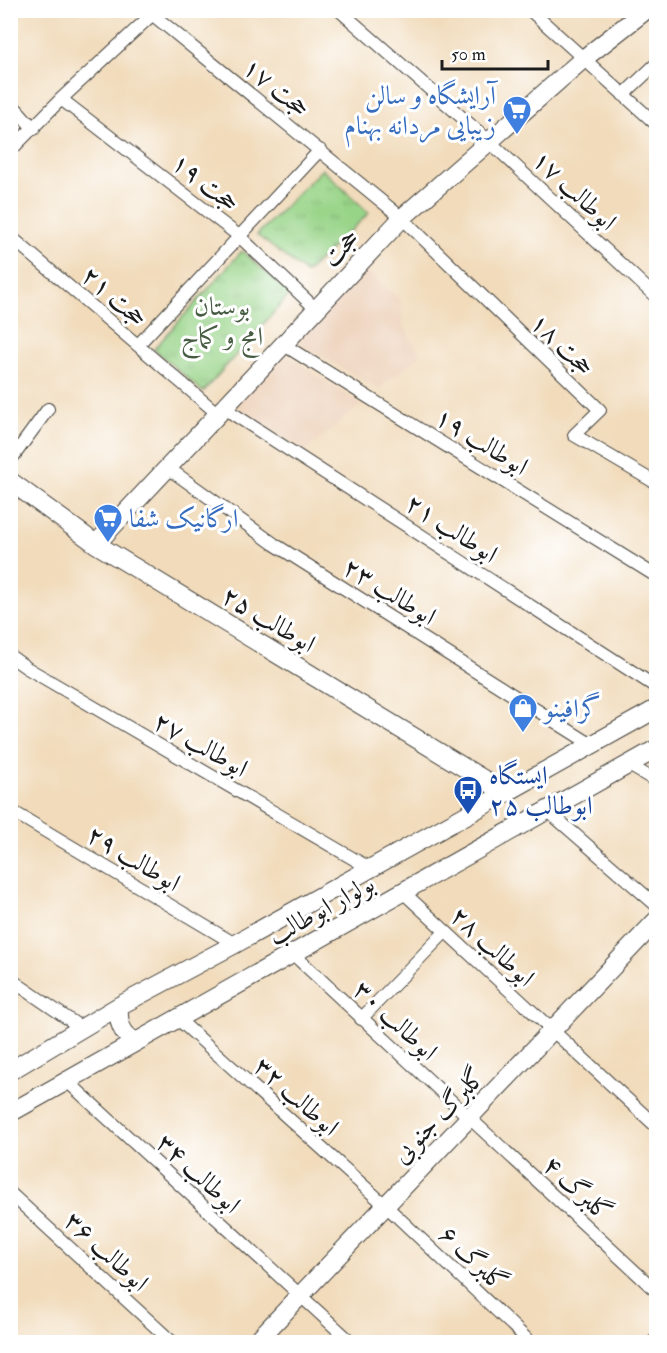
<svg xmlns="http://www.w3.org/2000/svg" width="667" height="1353" viewBox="0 0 667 1353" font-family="'IM FELL Double Pica',Amiri,serif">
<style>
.built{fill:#edd1ba}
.park{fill:url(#park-tufts);stroke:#5a7852;stroke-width:1.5}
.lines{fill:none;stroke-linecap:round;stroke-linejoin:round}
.street-casing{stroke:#3c3934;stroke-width:14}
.secondary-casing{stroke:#3c3934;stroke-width:20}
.street{stroke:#fff;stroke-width:12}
.secondary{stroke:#fff;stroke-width:18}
.labels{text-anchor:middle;stroke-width:6;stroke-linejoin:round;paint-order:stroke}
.street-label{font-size:26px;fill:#1c1c1c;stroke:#fff}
.shop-label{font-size:26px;fill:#366cbe;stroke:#fff;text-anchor:start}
.park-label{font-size:26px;fill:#475c42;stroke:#fff}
.transit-label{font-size:26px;fill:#164399;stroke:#fff;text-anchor:start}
</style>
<defs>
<pattern id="park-tufts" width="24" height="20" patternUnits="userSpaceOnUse" patternTransform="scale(1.5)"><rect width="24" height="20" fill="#98d488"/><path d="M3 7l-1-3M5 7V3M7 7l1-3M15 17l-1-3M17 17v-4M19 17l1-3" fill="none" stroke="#82b575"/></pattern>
</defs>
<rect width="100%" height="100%" fill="#fff"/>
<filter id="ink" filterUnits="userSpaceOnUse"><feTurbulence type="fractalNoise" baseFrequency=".0167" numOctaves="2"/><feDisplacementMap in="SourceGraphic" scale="12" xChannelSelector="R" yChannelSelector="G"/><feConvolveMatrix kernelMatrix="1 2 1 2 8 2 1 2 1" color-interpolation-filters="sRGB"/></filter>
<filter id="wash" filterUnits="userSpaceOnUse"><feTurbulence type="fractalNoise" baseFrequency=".008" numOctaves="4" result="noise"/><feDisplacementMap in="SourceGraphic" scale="24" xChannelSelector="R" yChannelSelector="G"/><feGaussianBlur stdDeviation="1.35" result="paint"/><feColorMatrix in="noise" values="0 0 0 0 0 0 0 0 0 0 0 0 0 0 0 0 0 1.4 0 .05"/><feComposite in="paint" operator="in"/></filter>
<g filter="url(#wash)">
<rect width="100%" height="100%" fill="#f1dbbb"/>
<path class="built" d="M366 270 401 300 403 324 421 355 379 389 295 342Z
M286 355 361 404 305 452 233 406Z"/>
<path class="park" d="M322 169 369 213 306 273 257 235Z
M242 251 290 294 203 392 154 349Z"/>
</g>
<g filter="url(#ink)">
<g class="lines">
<g class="street-casing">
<path id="street" d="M147 10 402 218 600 410 574 435 656 483
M339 10 489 141 656 297
M530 10 656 124
M623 95 656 64
M61 99 239 236 316 309
M10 102 34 129
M10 151 61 99 157 10
M10 236 218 414
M138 345 320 150
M284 345 656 576
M224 408 656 687
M10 461 48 409
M168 468 274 544 592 745
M10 656 27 668 371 869
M629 765 656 781
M10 810 235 944
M548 811 656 905
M404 893 656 1126
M293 954 656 1291
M10 979 83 1029
M178 1019 386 1206 530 1342
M361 1019 445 932
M67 1081 351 1342
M10 1193 172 1342
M653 1342 656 1339"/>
</g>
<g class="secondary-casing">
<path id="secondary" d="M10 481 96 544 506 793
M96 544 402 218 582 60 646 10
M119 1006C118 1022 121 1034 136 1042
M10 1071 119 1006 235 944 656 709
M10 1113 656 749
M256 1342 656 921"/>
</g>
<use href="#street" class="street"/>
<use href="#secondary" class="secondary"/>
</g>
</g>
<defs>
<g id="supermarket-pin" transform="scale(1.5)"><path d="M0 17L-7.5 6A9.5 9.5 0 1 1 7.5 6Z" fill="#3f7fe0" stroke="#fff"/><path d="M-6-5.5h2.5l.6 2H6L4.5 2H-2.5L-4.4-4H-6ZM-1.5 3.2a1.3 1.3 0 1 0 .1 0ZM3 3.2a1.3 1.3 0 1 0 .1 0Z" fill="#fff"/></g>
<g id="shop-pin" transform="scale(1.5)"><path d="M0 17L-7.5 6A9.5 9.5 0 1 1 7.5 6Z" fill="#3f7fe0" stroke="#fff"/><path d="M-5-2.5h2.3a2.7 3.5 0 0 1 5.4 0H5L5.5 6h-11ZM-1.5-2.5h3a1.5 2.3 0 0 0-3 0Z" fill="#fff"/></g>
<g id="bus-pin" transform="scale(1.5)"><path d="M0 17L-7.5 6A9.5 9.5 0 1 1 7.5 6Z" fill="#1a4fb4" stroke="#fff"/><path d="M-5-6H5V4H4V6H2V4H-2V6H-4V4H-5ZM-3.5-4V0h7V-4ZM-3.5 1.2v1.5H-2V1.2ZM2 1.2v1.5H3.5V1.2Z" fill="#fff"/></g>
</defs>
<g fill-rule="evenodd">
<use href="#supermarket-pin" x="517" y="110"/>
<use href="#supermarket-pin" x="108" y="518"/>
<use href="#shop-pin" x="523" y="708"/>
<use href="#bus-pin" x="468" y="790"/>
</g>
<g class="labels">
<g class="street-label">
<text transform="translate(277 87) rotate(39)" y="9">حجت ۱۷</text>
<text transform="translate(206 182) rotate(38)" y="9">حجت ۱۹</text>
<text transform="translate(575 190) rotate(43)" y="9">ابوطالب ۱۷</text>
<text transform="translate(340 247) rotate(-47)" y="9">حجت</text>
<text transform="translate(115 296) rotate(41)" y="9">حجت ۲۱</text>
<text transform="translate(563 344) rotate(44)" y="9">حجت ۱۸</text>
<text transform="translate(482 441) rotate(32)" y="9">ابوطالب ۱۹</text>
<text transform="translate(452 528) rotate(33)" y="9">ابوطالب ۲۱</text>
<text transform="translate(390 591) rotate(32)" y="9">ابوطالب ۲۳</text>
<text transform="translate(269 619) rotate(31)" y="9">ابوطالب ۲۵</text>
<text transform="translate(201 744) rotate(30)" y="9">ابوطالب ۲۷</text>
<text transform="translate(134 858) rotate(31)" y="9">ابوطالب ۲۹</text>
<text transform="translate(321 909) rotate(-29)" y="9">بولوار ابوطالب</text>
<text transform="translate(493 946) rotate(43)" y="9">ابوطالب ۲۸</text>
<text transform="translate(396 1020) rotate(43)" y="9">ابوطالب ۳۰</text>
<text transform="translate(297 1096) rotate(42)" y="9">ابوطالب ۳۲</text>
<text transform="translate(438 1115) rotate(-46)" y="9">گلبرگ جنوبی</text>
<text transform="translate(199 1173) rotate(43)" y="9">ابوطالب ۳۴</text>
<text transform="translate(578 1188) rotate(43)" y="9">گلبرگ ۴</text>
<text transform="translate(107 1251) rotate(43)" y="9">ابوطالب ۳۶</text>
<text transform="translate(474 1258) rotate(44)" y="9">گلبرگ ۶</text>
</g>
<g class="shop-label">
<text x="496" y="104" text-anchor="end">آرایشگاه و سالن<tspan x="496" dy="30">زیبایی مردانه بهنام</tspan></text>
<text x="129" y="527">ارگانیک شفا</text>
<text x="544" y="717">گرافینو</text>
</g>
<g class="park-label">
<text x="222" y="315">بوستان<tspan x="222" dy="30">امج و کماج</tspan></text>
</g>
<g class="transit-label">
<text x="489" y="784">ایستگاه<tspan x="489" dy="30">ابوطالب ۲۵</tspan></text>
</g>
</g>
<rect width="667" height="1353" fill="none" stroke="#fff" stroke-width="36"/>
<path d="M442 60v9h106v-9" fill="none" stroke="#1c1c1c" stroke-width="3"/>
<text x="451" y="60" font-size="18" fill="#1c1c1c" stroke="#ffffff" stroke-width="4.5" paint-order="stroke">50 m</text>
</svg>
